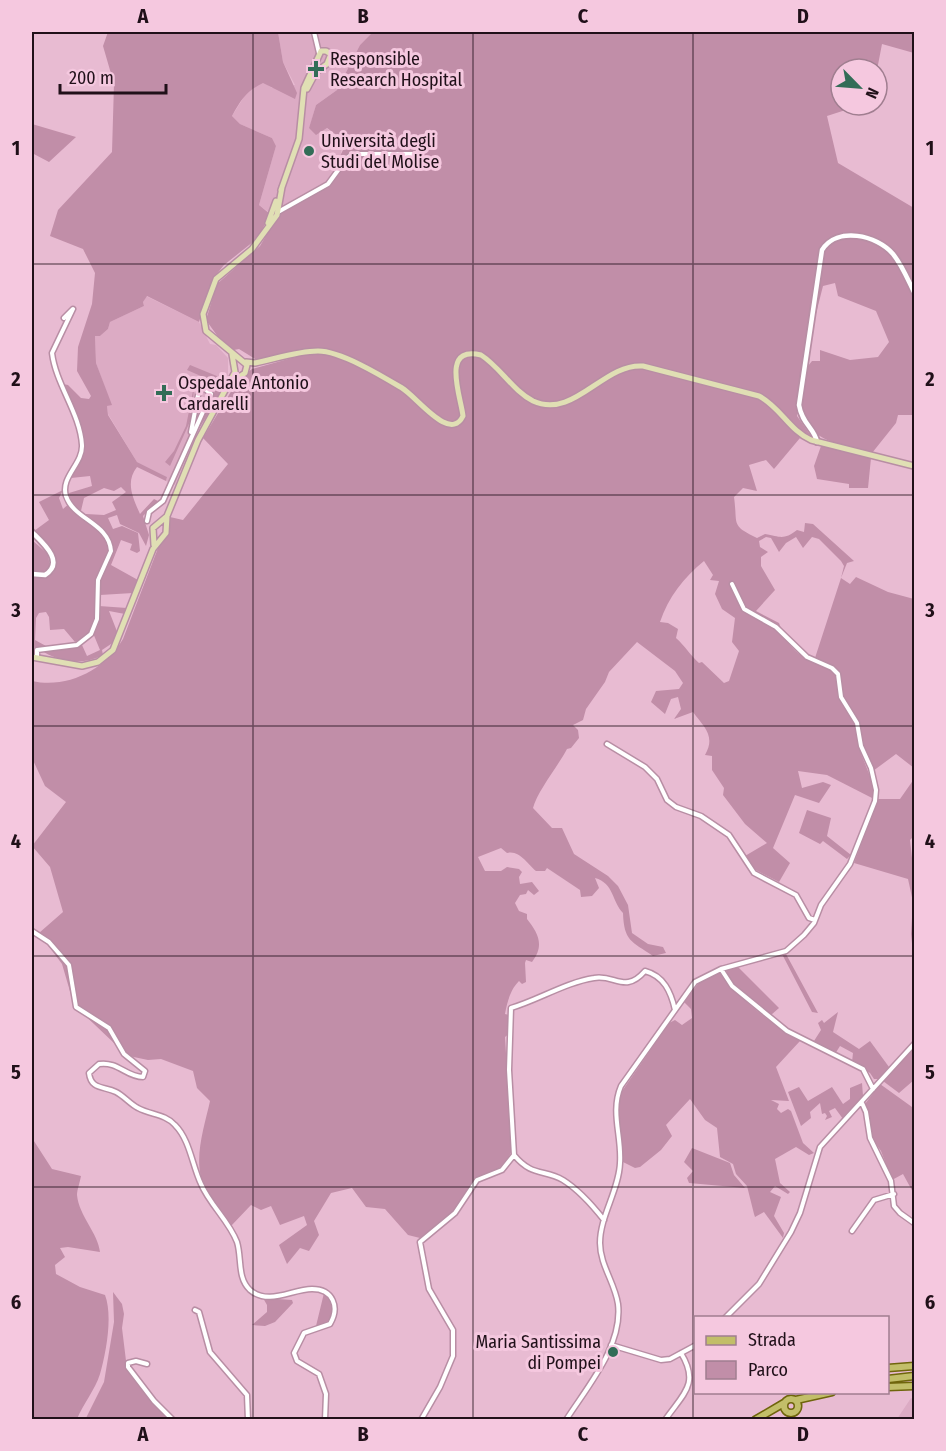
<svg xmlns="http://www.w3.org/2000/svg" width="946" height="1451" viewBox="0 0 946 1451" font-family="'Fira Sans Condensed',sans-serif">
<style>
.built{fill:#dcabc4}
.green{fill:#c18ea8;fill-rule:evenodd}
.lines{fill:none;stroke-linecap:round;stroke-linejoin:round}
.minor-casing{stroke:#b88ea4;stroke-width:7}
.tertiary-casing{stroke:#b88ea4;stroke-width:8}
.secondary-casing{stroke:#b88ea4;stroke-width:8}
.primary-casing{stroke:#6f650c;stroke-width:9}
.minor{stroke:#fff;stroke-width:4}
.tertiary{stroke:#fff;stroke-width:4.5}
.secondary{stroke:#e0dfb4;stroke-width:5}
.primary{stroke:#c2be69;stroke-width:6}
.grid{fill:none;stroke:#201019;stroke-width:1.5;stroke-opacity:0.55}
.poi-dot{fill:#326d57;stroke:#f5c8df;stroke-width:2}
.labels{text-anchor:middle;stroke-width:6;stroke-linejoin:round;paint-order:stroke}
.poi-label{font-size:18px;fill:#201019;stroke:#f5c8df;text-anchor:start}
.neatline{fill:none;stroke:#201019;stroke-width:2}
.grid-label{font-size:20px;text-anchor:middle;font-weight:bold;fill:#201019}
</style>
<rect width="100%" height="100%" fill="#e8bbd2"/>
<path class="built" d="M278 32H374L360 45 337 90 316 105 311 122 309 128 321 132 326 128 343 141 337 176 325 188 275 217 259 205 276 146 272 138 240 124 232 116 249 89 256 84 263 82 272 88 295 85 283 62Z
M146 296 199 322 210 344 216 345 228 358V382L198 430 175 485 166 481 167 477 137 462 108 414 107 406 111 404 96 363 95 335 100 336 108 329 110 322 144 306 143 302Z
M911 1398 914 1400V1419H897Z"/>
<path class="green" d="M108 32H278L283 62 297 93 295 99 263 83C247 91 242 98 232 116L240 124 272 138 276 146 259 205 270 214 258 238 224 265 212 280 199 322 147 296 143 302 144 306 110 322 108 329 100 336H95L96 363 112 405 107 406 108 415 137 462 167 477 166 481 137 467C125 482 133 498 140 514L154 499 158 501 143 516 149 535 146 546 139 533 120 524 117 515 108 518 113 529 122 526 138 533 140 551 137 553 130 550 132 544 121 540 111 565 138 580 133 593 100 595 99 606 127 608 125 614 109 611 118 634 114 642 102 650 103 655C85 665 59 663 41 650L82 645 87 656 100 650 93 633 75 642 64 629 50 630 49 617 46 612 39 613 36 618 35 640 46 646 32 648V540L48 554 50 568 42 572 40 577H47L54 572C60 554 46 543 34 531L49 520 39 502 63 490 59 498 63 509 71 502 69 493 92 486 90 476 71 478C92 442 76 420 63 384L68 385 81 398 89 399 91 396 77 371 78 347 92 304 95 273 83 249 50 236 58 210 112 152 114 84 103 46ZM121 487 126 492 112 502 116 510 104 515 86 514 84 518 80 515 84 498 104 488 114 491Z
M373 32H914V53L882 44 877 70 841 69V105H861L827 116 838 163 914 208V277L906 282 914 297V415H898L896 423 872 453C846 447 799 439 801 403 801 391 806 378 808 366L812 361H820V350L850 360 878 357 889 342 876 311 838 296 835 283 823 286 799 381 797 416 811 436 787 424 800 438 774 469 766 460 749 465 757 491 743 488 734 497C738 525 730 525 757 538L765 534C781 537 784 540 797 530L804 532 805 523 813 524 854 561 847 563 841 578 850 584 856 577 888 592 914 599V768L896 754 873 771 862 746 859 725 844 697 838 673 835 668 815 658 841 578 844 566 841 561 819 539 812 537 803 548 796 537 786 543 779 552 771 538 766 537 759 541 760 547 768 552 761 557V566L775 590 756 611 779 623C790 654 801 656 832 670 840 680 837 687 838 697L858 730 860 751 875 789 874 799 827 775 798 771 802 788 823 782 831 785 819 803 795 795 773 848 790 863 779 882 752 868 745 856 767 843 745 824 723 795 724 788 712 770V756L705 755C716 736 704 727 693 712L674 719 681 709 678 697 671 699 665 714 651 702 656 691 679 689 683 683 675 671 637 642 609 672 605 682 586 709 583 720 573 725 578 730 579 738 571 748 567 749C558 766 537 792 533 808L552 828H562L574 854 608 876 618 886 628 905 632 933 648 944 663 947 666 953 653 956C631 941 624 941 623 913 612 902 614 883 595 878L599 888 592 896 581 897 580 890 547 868 545 871H536C527 864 520 850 507 853L501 848 478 857 485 871H501L507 867 519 869 522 872 519 877 520 884 532 882 539 891 534 895 528 890 526 894 520 895 515 903 519 911 527 914V919C538 933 545 945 532 962L526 960 525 963 526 982 522 984 519 981C510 990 507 1003 505 1014L509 1015 510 1033 505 1037 512 1150 507 1161 498 1169 478 1177 455 1212 420 1238 408 1235 385 1209 366 1207 352 1188 331 1193 314 1221 319 1235 309 1251 300 1248 287 1264 279 1245 307 1225 304 1216 280 1225 271 1206 261 1210 251 1205 231 1226C221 1210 206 1195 201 1177 195 1153 205 1124 210 1101L197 1088 193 1071 161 1059 148 1060 129 1056 115 1044 74 1005 62 964 39 933 63 912 50 867 32 846 66 802 45 786 32 758V681C67 689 105 670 123 639L170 517 183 520 228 464 203 438 238 380 252 369 299 356 300 352 257 360 239 349 234 350 221 341 206 320 217 284 260 246 278 215 325 188 337 176 334 168 344 148 343 141 335 138V134L327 128 316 135 309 128 316 105 337 90 360 45ZM704 561 713 575 710 580 719 581 715 594 722 609 735 618 732 642 739 651 729 681 724 683 702 662 699 663C690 655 685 646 676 638L678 629 668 623 660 622C668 598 684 577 704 561Z
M32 124 76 137 49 162 32 153Z
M190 365 229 381 198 430 215 391 210 380 187 370Z
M194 386 192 417 170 466 165 462 174 451 186 426Z
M821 446 871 458 868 488H849V484L817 479 814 466Z
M914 779V836L910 840 914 876V963L911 934 913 902 908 879 854 863 878 799H900Z
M807 810 831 818 827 836 851 855 847 859 823 841 820 844 799 833Z
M785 953 786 954 818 1013 812 1012 782 954Z
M738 967 779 1008 771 1015 733 985 726 975 727 970Z
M717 973H720C735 995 776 1028 800 1041L776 1067 789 1101 771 1100 779 1104 777 1109 781 1113 788 1109 791 1111 803 1143 814 1153 809 1155 796 1147 775 1159 780 1183 790 1192 788 1194 775 1186 770 1192 781 1197 774 1216 784 1233 783 1238 764 1212 755 1217 754 1214 747 1186 736 1174 733 1164 720 1157 717 1128 705 1120 690 1099 666 1125 672 1136 661 1150 640 1167 635 1168 623 1162 617 1106 618 1097 669 1023 675 1020 682 1025 692 1018 691 1009 684 1002 701 980Z
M838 1012 833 1032 859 1049 870 1041 889 1067 879 1079H874L870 1073 852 1062 853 1053 840 1046 835 1054 814 1041 821 1030 818 1023 822 1020 824 1023Z
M914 1046V1080L899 1093 883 1081Z
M862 1083 863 1096 843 1119 835 1108 829 1111 832 1117 825 1120 827 1116 825 1113 822 1114 820 1103 810 1112 811 1118 801 1126 788 1092 799 1087 808 1101 832 1087 843 1104 850 1099V1088Z
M880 1084 912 1107 914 1194 903 1174 892 1180 881 1151 871 1137 865 1104Z
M32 1138 52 1169 81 1176C80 1182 77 1190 77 1195 79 1216 98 1233 100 1252L68 1247 60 1248 65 1257 55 1265 56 1274 80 1287 105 1295C113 1316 106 1353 100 1374 95 1390 83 1404 77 1419H32Z
M692 1148 730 1163 734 1175 745 1188 689 1183 687 1178 693 1171 684 1162Z
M113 1292 122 1304 124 1314 122 1328 127 1369 149 1399 171 1419 85 1420 104 1382 114 1322Z
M324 1293C334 1302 336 1312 328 1323L316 1326Z
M263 1298 292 1300 293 1303 275 1322 265 1326 252 1325 267 1312V1305Z"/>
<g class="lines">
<g class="minor-casing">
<path id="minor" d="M314 32 319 53
M278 212 328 184 347 158 353 154H415
M147 521 149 512 163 501 211 394 200 385 191 432
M37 657V650L77 645 91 634 97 619 98 580 111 551C109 523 74 520 66 496 60 477 83 464 82 445 80 413 56 385 52 353L73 309 64 318
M607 744 645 767 657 779 667 800 676 807 701 816 729 835 754 873 796 895 809 918 815 920
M32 931 49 942 69 965 76 1007 109 1028 124 1054 145 1071 143 1077C126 1077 118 1061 99 1064L89 1073C91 1090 104 1086 116 1092 124 1096 130 1104 138 1108 151 1115 165 1114 175 1125 190 1140 192 1165 201 1184 210 1205 229 1221 237 1242 242 1258 237 1278 250 1290 269 1306 292 1289 312 1289 333 1289 340 1307 330 1324L304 1333 294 1353 297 1361 319 1374 326 1394 325 1420
M721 969 732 986 787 1031 863 1069 873 1089
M862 1103 866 1112 870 1138 891 1181 894 1206 900 1213 914 1223
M604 1220C593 1206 579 1190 563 1180 544 1169 532 1177 514 1155L509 1070 511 1008C538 1000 567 982 594 978 615 974 625 994 645 971 664 976 671 992 675 1010
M852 1231 874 1200 894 1194
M195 1310 199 1312 210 1352 247 1395 248 1420
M725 1318 759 1284 791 1232 800 1213 820 1147 914 1044
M611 1345 661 1360 670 1359 696 1345
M147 1364 136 1361 128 1363V1367L154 1401 173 1420
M421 1420 440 1387 453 1356V1330L429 1289 420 1242 455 1213 477 1180 502 1170 514 1155
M566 1420C587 1387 623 1346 618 1304 615 1283 600 1265 600 1243 600 1216 619 1190 620 1163 622 1136 610 1112 621 1086L695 982 721 969 786 951 804 935 814 923 821 905 850 864 875 801 876 790 871 768 861 746 857 723 841 697 838 674 832 668 807 657 776 627 744 609 732 584
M665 1420C683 1394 700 1384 681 1353"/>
</g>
<g class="tertiary-casing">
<path id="tertiary" d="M817 442C815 429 802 424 799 405L822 250C837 226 877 235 893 254 902 265 908 280 914 292
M32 532C42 542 66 562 45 575L32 574"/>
</g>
<g class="secondary-casing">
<path id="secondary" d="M307 89 316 72 327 64
M281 190 299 139 304 88 321 51H326L331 54 327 64
M268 223 276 201
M246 362 255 363C275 359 297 351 318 351 341 351 382 376 402 388 417 397 450 443 463 416 461 397 440 345 481 355 500 367 513 391 533 401 574 420 603 363 643 366L759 396C780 407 790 431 811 440L914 466
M233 381 245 373 247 365 206 331 203 314 216 279 252 249 277 215 282 187
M154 545 153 528 166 517
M32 657 82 666 98 662 113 650 153 549 166 533 167 516 198 440 235 372 232 354"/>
</g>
<g class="primary-casing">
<path id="primary" d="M888 1368 914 1366
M888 1379 914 1376
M888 1387 914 1386
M784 1406a7 7 0 1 1 14 0a7 7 0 1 1-14 0Z
M796 1400 832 1392
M755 1420 784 1403"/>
</g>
<use href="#minor" class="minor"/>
<use href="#tertiary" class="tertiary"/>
<use href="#secondary" class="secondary"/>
<use href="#primary" class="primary"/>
</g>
<path class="grid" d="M253 32V1420M473 32V1420M693 32V1420M32 264H914M32 495H914M32 726H914M32 956H914M32 1187H914"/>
<g class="poi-dot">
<path d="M313 60h6v6h6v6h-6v6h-6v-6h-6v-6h6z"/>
<circle cx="309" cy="151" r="6"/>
<path d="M161 384h6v6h6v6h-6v6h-6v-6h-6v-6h6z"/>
<circle cx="613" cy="1352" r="6"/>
</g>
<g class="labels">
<g class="poi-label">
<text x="330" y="65">Responsible<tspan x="330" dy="21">Research Hospital</tspan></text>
<text x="321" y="147">Università degli<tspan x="321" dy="21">Studi del Molise</tspan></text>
<text x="178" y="389">Ospedale Antonio<tspan x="178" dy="21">Cardarelli</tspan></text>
<text x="601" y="1348" text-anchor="end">Maria Santissima<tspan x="601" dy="21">di Pompei</tspan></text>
</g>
</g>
<rect width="946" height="1451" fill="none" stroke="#f5c8df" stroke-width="66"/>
<rect x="694" y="1316" width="195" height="78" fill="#f5c8df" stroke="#a07e90" stroke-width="1.5"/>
<rect x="706" y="1336" width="30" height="9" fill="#c2be69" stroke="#a07e90" stroke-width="1.5"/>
<text x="748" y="1346" font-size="18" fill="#201019">Strada</text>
<rect x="706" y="1361" width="30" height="18" fill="#c18ea8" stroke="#a07e90" stroke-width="1.5"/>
<text x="748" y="1376" font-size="18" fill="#201019">Parco</text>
<g transform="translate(859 87) rotate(115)"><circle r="28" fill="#f5c8df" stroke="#a07e90" stroke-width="1.5"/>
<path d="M0-4.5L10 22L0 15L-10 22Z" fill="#326d57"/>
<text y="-9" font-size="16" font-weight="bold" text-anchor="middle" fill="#201019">N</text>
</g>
<path d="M60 84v9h106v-9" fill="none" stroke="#201019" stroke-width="3"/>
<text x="69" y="84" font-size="18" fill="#201019" stroke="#f5c8df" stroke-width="4.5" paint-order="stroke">200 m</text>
<rect x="33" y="33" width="880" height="1385" class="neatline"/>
<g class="grid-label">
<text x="143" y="23">A</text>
<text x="363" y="23">B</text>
<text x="583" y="23">C</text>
<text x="803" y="23">D</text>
<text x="16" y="155">1</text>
<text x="930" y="155">1</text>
<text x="16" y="386">2</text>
<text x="930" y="386">2</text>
<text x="16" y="617">3</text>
<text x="930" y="617">3</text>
<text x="16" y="848">4</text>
<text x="930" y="848">4</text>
<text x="16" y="1079">5</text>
<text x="930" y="1079">5</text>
<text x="16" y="1309">6</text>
<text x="930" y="1309">6</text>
<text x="143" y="1441">A</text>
<text x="363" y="1441">B</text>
<text x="583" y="1441">C</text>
<text x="803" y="1441">D</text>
</g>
</svg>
